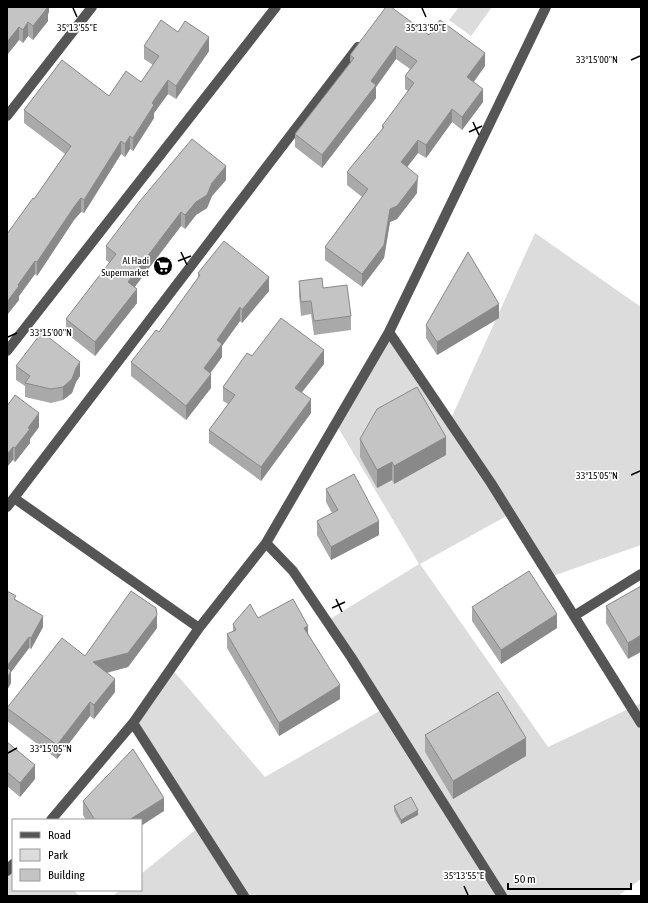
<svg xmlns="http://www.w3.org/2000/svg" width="648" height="903" viewBox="0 0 648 903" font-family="'Asap Condensed',sans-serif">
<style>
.green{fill:#dcdcdc}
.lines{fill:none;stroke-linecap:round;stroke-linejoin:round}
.minor{stroke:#555;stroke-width:10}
.wall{fill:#a9a9a9}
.shaded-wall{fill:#898989}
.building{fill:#c4c4c4;stroke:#898989}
.ticks{fill:none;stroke:#000;stroke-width:1.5}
.labels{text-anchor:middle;stroke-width:3.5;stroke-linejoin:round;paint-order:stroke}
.poi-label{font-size:10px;fill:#000;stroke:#fff;text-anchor:end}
.ticks-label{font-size:10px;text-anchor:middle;fill:#000;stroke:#fff;stroke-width:3.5;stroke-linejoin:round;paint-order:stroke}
</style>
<rect width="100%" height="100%" fill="#fff"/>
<path class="green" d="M459 7H492L471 36 449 20Z
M535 233 641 307V545L550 577 510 514 420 564 548 747 641 703V879L618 896H113L120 890H141V874L199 827 133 723 171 668 265 777 383 709 327 621 419 564 336 424 389 332 450 421Z
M13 863V890H74L79 896H7V869Z"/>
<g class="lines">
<path class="minor" d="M7 116 92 7
M389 332 491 483 641 723
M7 351 276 7
M14 498 199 628
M7 507 358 47
M266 543 293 571 351 657 502 896
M574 616 641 574
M133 723 244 896
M51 820 133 723 199 628 266 543 389 332 546 7
M7 871 13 864"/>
</g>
<path class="wall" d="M7 7 49 8V12L48 14V21L33 40 28 36 23 43 19 40 7 55Z
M178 32 209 51 176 99 168 94 154 113V118L133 151 130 149 125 157 121 154 84 213 81 212 74 220 37 276 35 274 19 296V300L7 315V234L34 199 65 154 24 123V110L109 96 141 82 153 65 144 59V46Z
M429 35 485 66 474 82 483 102 462 130 452 122 426 158 418 153 407 167 417 193 397 219 390 222 384 258 362 287 325 260V247L362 197 347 185V172L382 129V126L408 91 405 89V76L410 69 396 59 376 87V98L322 168 295 147V134L350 63V55Z
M226 180 212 196 207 208 196 215 185 229 181 226 134 287 137 303 95 356 66 333V319L110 263 106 260V246Z
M198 273 269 291 242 323 240 321 222 346V357L210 373 211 388 186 420 131 376V362L159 332 198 278Z
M299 281 323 288 351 316V330L314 335 311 314 301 316 299 295Z
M499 318 437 355 426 338V325Z
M252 356 324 364 302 392 311 413 261 481 209 443V430L228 404 223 401V387Z
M16 366 80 376 76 382 72 393 63 400 51 403 25 397V386L16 380Z
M7 406 39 427 30 439V443L15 462 13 460Z
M360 439 446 455 394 484 392 480 377 488 360 457Z
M326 489 379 535 331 560 317 535V521L332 513 326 502Z
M641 586 628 659 606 623V606Z
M7 591 43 627 31 649 29 648 11 672V683L7 690Z
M472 607 557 628 501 664 472 621Z
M258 618 308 633 340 699 279 736 227 648V634L233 631V624Z
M157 628 128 667 107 673 115 692 94 719 90 716 57 759 7 721V708L85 656Z
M425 735 526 756 453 799 425 752Z
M7 742 35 779 20 797 7 786Z
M83 801 164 811 141 820H86L83 815Z
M394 806 418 815 401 824 394 811Z"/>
<path class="shaded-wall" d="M44 7H50L49 8V12L48 14V21L33 40V26Z
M28 22V36L23 43V30Z
M19 27V40L7 55V42Z
M209 37V51L176 99V86Z
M396 46V59L376 87V98L322 168V155L371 81Z
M485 53V66L467 90V77Z
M168 80V94L154 113V118L133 151V138L152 103Z
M483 89V102L462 130V117Z
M452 109V122L426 158V145Z
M130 136V149L125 157V144Z
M418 140V153L401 175V162Z
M121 141V154L84 213V200Z
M226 166V180L212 196 207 208 196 215 185 229V215Z
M418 176 417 193 397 219 390 222 384 258 362 287V274L390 209Z
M81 198V212L74 220 37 276V262L74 207Z
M181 212V226L128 296V282Z
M35 261V274L19 296V300L7 315V302L18 285Z
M269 277V291L242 323V310Z
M137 289V303L95 356V342Z
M499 304V318L437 355V342Z
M240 307V321L222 346V357L204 382V368L217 340Z
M324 350V364L295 401V388Z
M80 362V376L76 382 72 393 63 400V387Z
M211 374V388L186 420V406Z
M311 399V413L261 481V467Z
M39 413V427L30 439V443L15 462V448L28 428Z
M446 437V455L394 484V466Z
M13 447V460L7 467V454Z
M392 462V480L377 488V470Z
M379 521V535L331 560V547Z
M557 614V628L501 664V650Z
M157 615V628L128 667 93 676V662Z
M43 616V627L31 649V638Z
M308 626V640L304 628Z
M641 635V652L628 659V643Z
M29 637V648L11 672V683L7 690V666Z
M115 679V692L94 719V705Z
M340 685V699L279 736V723Z
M90 702V716L57 759V745Z
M526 738V756L453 799V781Z
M35 765V779L20 797V783Z
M164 798V811L141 826V820H129Z
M418 810V815L401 824V820Z"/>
<path class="building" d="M7 7H48L33 26 28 22 23 30 19 27 7 42Z
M386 7H391L429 35 440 20 485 53 467 77 483 89 462 117 452 109 426 145 418 140 401 162 418 176 417 180 397 206 390 209 384 245 362 274 325 247 368 189 347 172 384 127 382 126 414 83 405 76 417 61 396 46 371 81 376 85 322 155 295 134 354 58 350 55Z
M161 20 178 32 185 21 209 37 176 86 168 80 152 103 154 105 133 138 130 136 125 144 121 141 84 200 81 198 74 207 37 262 35 261 18 285 19 286 7 302V234L33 198 34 199 71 146 24 110 62 60 109 96 126 71 141 82 159 56 144 46Z
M192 139 226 166 212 183 207 195 196 202 185 215 181 212 128 282 137 289 95 342 66 319 116 254 106 246 140 201Z
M224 241 269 277 242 310 240 307 217 340 222 344 204 368 211 374 186 406 131 362 156 330 159 332 200 275 198 273Z
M468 252 499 304 437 342 426 325Z
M322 278 323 288 347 285 351 316 314 321 311 301 301 302 299 281Z
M281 318 324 350 295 388 311 399 261 467 209 430 235 395 223 387 247 353 252 356Z
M42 332 80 362 76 368 72 379 63 387 51 389 25 383 30 376 16 366Z
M417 387 446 437 394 466 392 462 377 470 360 439 377 409Z
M15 395 39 413 28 428 30 429 15 448 13 447 7 454V406Z
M354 474 379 521 331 547 317 521 338 510 326 489Z
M529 571 557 614 501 650 472 607Z
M641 586V635L628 643 606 606Z
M7 591 16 596 14 599 43 616 31 638 29 637 7 666Z
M131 591 156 608 157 615 128 653 93 662 115 679 94 705 90 702 57 745 7 708 62 638 85 656Z
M293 599 308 626 304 628 340 685 279 723 227 634 236 630 233 624 250 604 258 618Z
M7 667 11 671 7 679Z
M498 692 526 738 453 781 425 735Z
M7 742 35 765 20 783 7 772Z
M133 749 164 798 129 820H95L83 801Z
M411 797 418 810 401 820 394 806Z"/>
<path class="ticks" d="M73 8 77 17M422 8 426 17M631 60 640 56M473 122 479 135M469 132 482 126M181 252 187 265M178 261 191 256M8 337 17 333M631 475 640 471M336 599 342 612M332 608 345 602M8 753 17 748M464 886 468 895"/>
<defs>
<g id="supermarket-disc" transform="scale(1)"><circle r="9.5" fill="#000" stroke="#fff"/><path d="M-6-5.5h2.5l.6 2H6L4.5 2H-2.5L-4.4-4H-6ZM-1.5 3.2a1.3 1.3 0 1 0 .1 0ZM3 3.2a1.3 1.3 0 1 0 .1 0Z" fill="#fff"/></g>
</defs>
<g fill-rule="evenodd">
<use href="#supermarket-disc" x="163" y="266"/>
</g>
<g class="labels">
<g class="poi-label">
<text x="149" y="264">Al Hadi<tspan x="149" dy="12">Supermarket</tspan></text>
</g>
</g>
<g class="ticks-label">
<text x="77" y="31">35°13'55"E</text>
<text x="426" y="31">35°13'50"E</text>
<text x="597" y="63">33°15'00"N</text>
<text x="51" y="336">33°15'00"N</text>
<text x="597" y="479">33°15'05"N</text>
<text x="51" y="752">33°15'05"N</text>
<text x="464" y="879">35°13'55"E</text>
</g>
<rect width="648" height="903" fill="none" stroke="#000000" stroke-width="16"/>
<rect x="12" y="819" width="130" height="72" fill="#ffffff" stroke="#999999"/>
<rect x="20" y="832" width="20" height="6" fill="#555555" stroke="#999999"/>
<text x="48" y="839" font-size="12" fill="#000000">Road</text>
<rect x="20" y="849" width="20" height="12" fill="#dcdcdc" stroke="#999999"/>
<text x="48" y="859" font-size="12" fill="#000000">Park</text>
<rect x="20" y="869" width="20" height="12" fill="#c4c4c4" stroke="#999999"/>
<text x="48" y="879" font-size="12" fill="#000000">Building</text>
<path d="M508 883v6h123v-6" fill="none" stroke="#000000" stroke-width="2"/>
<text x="514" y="883" font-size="12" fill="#000000" stroke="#ffffff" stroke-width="3" paint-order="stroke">50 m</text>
</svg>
